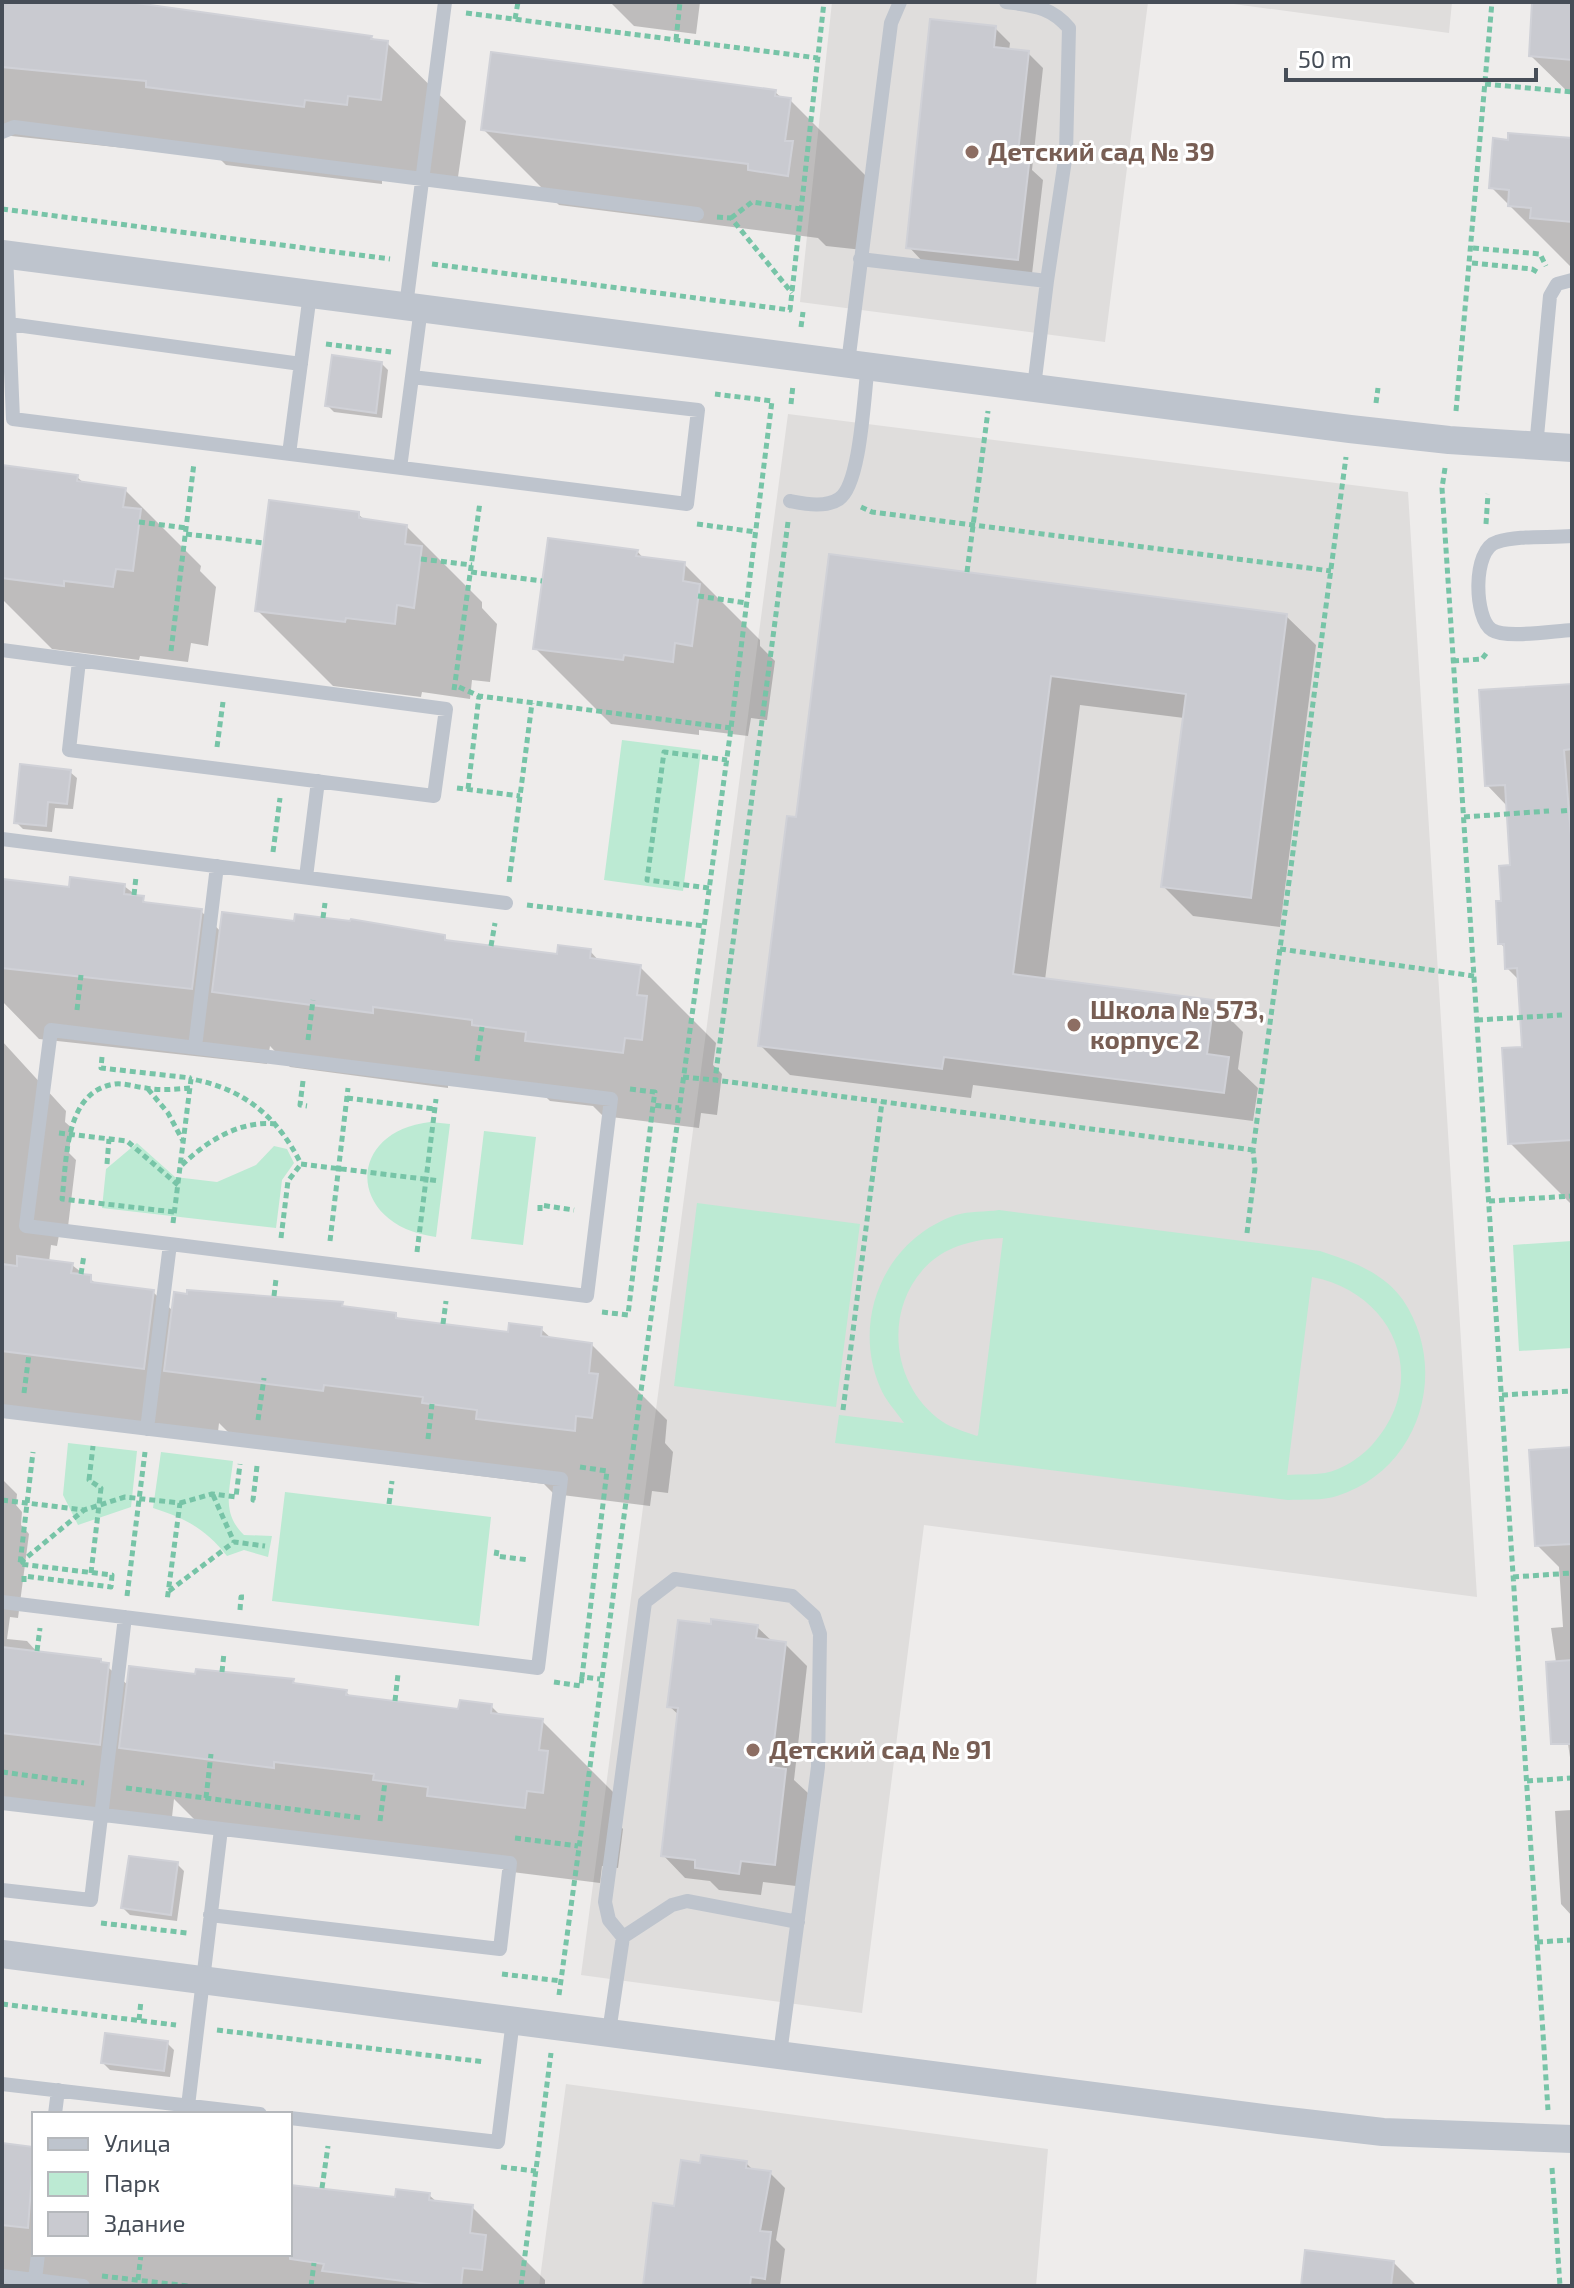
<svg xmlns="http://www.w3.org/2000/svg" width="1574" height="2288" viewBox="0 0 1574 2288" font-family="'Exo 2',sans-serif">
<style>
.education{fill:#dfdddc}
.green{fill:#bcead3;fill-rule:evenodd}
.shadow{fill:#0003}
.building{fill:#c9cad0;stroke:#d0d1d7;stroke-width:2}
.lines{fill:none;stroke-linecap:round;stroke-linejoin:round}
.path{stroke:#77c4a7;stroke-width:5;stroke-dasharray:6 4;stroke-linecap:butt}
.lane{stroke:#bec4cd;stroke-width:14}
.street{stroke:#bec4cd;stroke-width:28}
.education-dot{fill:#8d6e63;stroke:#fff;stroke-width:3}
.labels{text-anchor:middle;stroke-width:6;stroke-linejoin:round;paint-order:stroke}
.education-label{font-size:26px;font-weight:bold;fill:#785e54;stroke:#fff;text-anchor:start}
</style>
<rect width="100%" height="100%" fill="#eeeceb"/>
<path class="education" d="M832 2H1148L1105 342 800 302Z
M1219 2H1452L1449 33Z
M788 414 1408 492 1477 1597 924 1525 862 2013 581 1975Z
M566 2084 1048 2149 1036 2286H539Z"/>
<path class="green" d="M622 740 701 750 683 891 604 880Z
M430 1122 450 1124 436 1237C347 1226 344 1132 430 1122Z
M484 1131 536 1137 523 1245 471 1239Z
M137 1143 175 1177 217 1182 256 1165 274 1146 287 1149 294 1163 282 1180 276 1228 102 1208 106 1169Z
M697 1203 860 1224 836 1407 674 1386Z
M999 1210 1320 1251C1351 1261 1383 1272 1403 1300 1450 1370 1420 1470 1337 1496 1323 1501 1303 1499 1288 1500L835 1443 839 1415 904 1423C896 1411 885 1400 880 1387 851 1319 885 1239 956 1215 969 1211 986 1212 999 1210ZM1003 1238 978 1435 977 1436C966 1432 952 1428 943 1422 889 1386 882 1302 933 1260 953 1244 979 1239 1003 1238ZM1312 1277C1395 1293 1431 1380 1372 1445 1361 1457 1342 1470 1325 1473 1313 1475 1300 1474 1287 1475Z
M1572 1241V1348L1519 1351 1513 1245Z
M68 1443 137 1451 131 1507 78 1525 63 1495Z
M161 1452 233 1461C230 1490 221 1513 244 1535L272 1536 268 1557 244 1550 227 1556C206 1529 185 1518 153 1508Z
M285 1492 491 1517 479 1626 272 1601Z"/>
<path class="shadow" d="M2 2H121L371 38 387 43 466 121 458 177H382V184L226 165 219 158 2 135Z
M610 2H700L696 34 634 26Z
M1536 2H1572V96L1531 56Z
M995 28 1010 43 1009 51 1028 53 1043 68 1032 170 1043 180 1032 274 923 262 909 247Z
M775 92 783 99 790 100 866 176 863 250 826 246 818 238 559 205 483 129Z
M1572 140V268L1491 187Z
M382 364 388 370 382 418 334 412 327 405Z
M2 467 77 477 85 484 125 490 201 566 200 571 216 587 208 646 191 643 188 662 140 656 139 660 52 649 2 599Z
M358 514 366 521 406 526 482 602V608L497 624 490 682 472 680 470 699 422 692 421 697 333 686 257 610Z
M637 551 644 559 684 564 760 640V646L775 661 767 720 751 718 748 736 699 730V735L611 724 535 648Z
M831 557 1286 616 1316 645 1280 927 1193 916 1163 886 1184 718 1080 705 1045 980 1213 1002 1243 1032 1238 1069 1258 1088 1253 1121 973 1085 971 1098 790 1075 760 1045 797 819Z
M1572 686V1205L1510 1143 1524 1049 1520 981 1507 968 1506 949 1500 943 1503 903 1512 867 1508 807 1487 785Z
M70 772 77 778 73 809 55 808 52 832 23 829 16 822Z
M2 881 71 889 124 886 149 905 201 911 221 932 444 937 450 943 559 956 590 951 600 962 640 967 716 1043 713 1065 722 1074 717 1115 701 1113 699 1128 603 1116 593 1106 550 1101 543 1094 448 1082V1088L290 1067 270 1046 267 1064 39 1039 2 1001Z
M2 1041 66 1111 65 1122 72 1128 69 1153 76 1160 67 1235H59L57 1246 51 1245 49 1262 72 1265 98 1285 153 1292 174 1312 247 1299V1295L303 1299 395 1315 401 1321 510 1334 541 1329 552 1339 591 1344 667 1420 665 1443 673 1452 668 1493 652 1491 650 1506 554 1494 544 1484 242 1446 219 1423 217 1441 2 1416Z
M1572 1449V1771L1551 1628 1563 1627 1559 1567 1537 1545Z
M2 1479 17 1494 16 1505 22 1512 21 1525 29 1534 18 1618 10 1617 7 1639 27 1641 38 1653 101 1661 129 1686 197 1676 293 1681 298 1686 346 1692 352 1698 460 1711 491 1706 502 1717 542 1721 618 1797 615 1820 623 1829 618 1868 602 1866 600 1883 505 1871 494 1861 198 1823 174 1799 172 1817 2 1798Z
M757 1627 773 1642 785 1644 807 1666 794 1780 808 1793 796 1886 763 1882 761 1895 719 1890 710 1881 685 1878 663 1855 680 1716 669 1706Z
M1572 1810V1916L1561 1904 1555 1811Z
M177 1864 184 1871 177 1921 130 1915 123 1908Z
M167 2043 174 2050 170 2077 110 2070 103 2063Z
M2 2145 34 2149V2254H290V2187L397 2200 429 2195 437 2202 472 2207 545 2280V2286H2Z
M746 2163 754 2171 770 2173 785 2188 776 2240 785 2249 780 2286H645L676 2208 702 2165Z
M1394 2263 1417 2286H1303Z"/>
<path class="building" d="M2 2H129L372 36 371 39 388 41 381 100 348 96 347 105 305 100 304 107 146 87V81L2 67Z
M1532 2H1572V60L1529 56Z
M930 19 996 26 994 47 1029 51 1017 162 1029 164 1018 260 906 248Z
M491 52 776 90 775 96 791 98 785 141H793L788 176 748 170V164L481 130Z
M1508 133 1572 138V222L1530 218 1531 208 1508 206 1509 190 1489 188 1493 138 1508 140Z
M332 355 382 362 376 413 325 406Z
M2 465 78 475 77 481 126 488 123 507 141 509 133 571 116 569 113 587 64 581V586L2 578Z
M269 500 359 512V518L407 525 405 544 422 546 414 608 397 605 395 624 346 618 345 622 255 611Z
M548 538 638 550 636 556 685 562 683 581 700 584 692 646 675 643 673 662 624 655 623 660 533 649Z
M829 554 1287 614 1251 898 1161 887 1186 694 1051 676 1013 974 1214 1000 1207 1054 1229 1057 1224 1093 944 1057 942 1069 758 1046 787 816 796 817Z
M1572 684V749L1564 750 1572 848V1140L1508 1144 1502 1048 1522 1047 1517 968 1505 969 1504 944H1498L1496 901H1501L1499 866 1510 865 1505 785 1485 786 1479 690Z
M20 764 71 770 67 804 48 802 46 826 14 823Z
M70 877 125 884 124 894 144 896 143 902 202 909 192 989 2 968V879L69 887Z
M222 912 294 921 295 914 350 921 351 919 445 935V940L557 954 558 945 591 949 590 958 641 965 637 995 647 996 642 1040 625 1038 623 1053 525 1041 526 1032 472 1025V1020L373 1007V1013L212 992Z
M17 1256 73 1263 71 1273 91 1275V1282L154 1290 144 1369 2 1351V1264L17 1266Z
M187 1290 343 1302 342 1306 396 1313V1318L508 1332 509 1323 542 1327 541 1336 592 1343 589 1373 598 1374 592 1418 576 1416 575 1431 476 1419 477 1410 422 1403 423 1397 324 1385 323 1391 164 1371 174 1292 187 1294Z
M1572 1447V1544L1535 1546 1529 1450Z
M711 1619 758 1625 756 1638 786 1642 771 1767 786 1769 775 1865 741 1861 739 1874 695 1868V1860L661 1856 678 1708 667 1707 678 1620 711 1624Z
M2 1647 101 1659V1662L109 1663 100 1745 2 1733Z
M1572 1660V1744H1551L1546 1662Z
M129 1666 195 1674 196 1669 294 1679 293 1683 347 1690 346 1695 458 1709 460 1700 492 1704 491 1713 543 1719 539 1750 548 1751 543 1793 527 1791 525 1808 427 1796 428 1787 373 1780 374 1774 274 1762V1768L119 1748Z
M129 1856 178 1862 171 1915 121 1908Z
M105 2033 168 2041 164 2071 101 2063Z
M2 2143 34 2147 28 2228 2 2225Z
M701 2155 747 2161 746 2168 771 2171 760 2231 771 2232 765 2279 751 2277 750 2286H643L653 2203 674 2206 681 2160 700 2163Z
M290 2185 395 2197 396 2189 430 2193 429 2200 473 2205 470 2233 486 2235 482 2270 463 2268 461 2286H444L322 2271 324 2264 290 2259Z
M1305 2250 1394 2261 1391 2286H1301Z"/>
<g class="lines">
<path class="path" d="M466 13 818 58
M515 19 518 2
M676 40 680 2
M1485 84 1572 92
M2 209 390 259
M717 217 731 218 792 293
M731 218 752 202 801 209
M1473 248 1540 254 1546 266
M1472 263 1532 269 1539 273
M432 264 790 310 824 2
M801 327 803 312
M326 344 391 352
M1376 403 1378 388
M791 404 793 385
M1456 411 1492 2
M1445 468 1442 488 1548 2110
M861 507 872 512 1331 571
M139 522 186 528
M788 522 715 1080 1253 1150
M697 524 756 532
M1486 524 1488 494
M186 534 264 543
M421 559 472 565
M471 572 542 581
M967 572 988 411
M698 596 747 603
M171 651 194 463
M1453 661 1482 659 1488 651
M459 687 479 696 731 728
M454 690 480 502
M217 747 223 702
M457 788 520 796
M468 789 479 696
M1561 811 1572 810
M1464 817 1549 811
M273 852 280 798
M509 882 532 703
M709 888 647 880 664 752 727 760
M134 895 136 877
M527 905 704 926
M323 918 325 903
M491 946 495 923
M1280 949 1474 976
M77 1010 81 975
M1477 1020 1562 1015
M308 1040 313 1000
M102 1057 101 1068 191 1078
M477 1061 482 1027
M683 1077 715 1080
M303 1081 300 1105 307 1106
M148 1089 168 1113 183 1141
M630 1089 655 1092 653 1105
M347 1098 435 1109
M59 1133 127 1141 178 1185
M107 1164 109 1139
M182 1165C207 1141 240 1120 276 1124
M1489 1201 1572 1196
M540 1211V1205L574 1210
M174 1212 62 1199C67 1160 64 1091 115 1084 125 1083 136 1087 146 1088 161 1091 175 1089 190 1088
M173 1223 191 1079C243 1088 278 1117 301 1164L440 1181
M1247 1233 1255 1169 1253 1150 1346 457
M281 1238 288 1181 301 1164
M330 1241 348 1088
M417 1252 436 1099
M81 1274 84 1255
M274 1296 276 1279
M602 1312 628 1315 653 1105 679 1108
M443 1324 446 1301
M24 1393 29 1354
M1502 1395 1572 1391
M843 1410 882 1102
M258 1420 264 1378
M428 1439 432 1404
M257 1466 253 1500 258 1501
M580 1467 607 1471 582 1677 600 1679
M213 1495 234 1542
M2 1500 84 1510 125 1497 180 1503 167 1601
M180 1503 212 1494 236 1497 240 1464
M389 1504 392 1481
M497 1550 496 1556 529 1560
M20 1563 84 1510
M91 1573 101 1488 89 1480 93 1446
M1513 1577 1572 1573
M24 1582V1576L111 1587 112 1575 20 1564 33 1452
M169 1591 234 1542 265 1546
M127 1596 145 1452
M240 1610 241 1597H247
M37 1651 40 1628
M222 1672 224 1653
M554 1682 581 1686 582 1677
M395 1701 398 1674
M2 1772 84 1783
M1527 1781 1572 1778
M126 1788 362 1818
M206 1798 211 1754
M380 1821 385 1782
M515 1838 578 1846
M101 1923 187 1933
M1537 1942 1572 1940
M502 1974 561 1981
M559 1995 731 728 772 401 715 394
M2 2004 176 2025
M139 2020 141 2001
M217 2030 485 2062
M501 2167 536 2171
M1552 2168 1560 2286
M322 2188 328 2146
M102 2276 188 2286
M138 2280 141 2254
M311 2286 314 2263
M521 2286 551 2053"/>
<path class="lane" d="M2 132 14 127 697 214
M6 254 9 324 301 364
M860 259 1047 281 1066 153 1069 28C1050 6 1033 6 1006 2
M406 306 445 2
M9 324 13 419 687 504 698 410 412 377 400 468
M848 363 891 23 900 2
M412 377 421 308
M1034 387 1047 281
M1536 447 1550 296 1557 284 1572 280
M289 454 310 294
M790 501C806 504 825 508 839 499 861 485 864 392 868 365
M1572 536C1549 538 1519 535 1497 542 1472 549 1474 619 1492 630 1506 639 1553 631 1572 630
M2 650 446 709 434 796 69 750 79 661
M2 839 506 903
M306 877 318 781
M51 1030 611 1099 587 1296 26 1226Z
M195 1047 217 866
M2 1411 561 1479 538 1668 2 1602
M147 1429 170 1244
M2 1803 510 1863 500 1949 210 1915
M2 1890 91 1900 125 1617
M623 1937 672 1905 687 1901 798 1922
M609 2032 623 1937 609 1920 605 1902 645 1602 675 1579 792 1596 814 1616 820 1634 818 1767 780 2054
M2 2084 260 2114
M188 2106 221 1829
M55 2114 58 2090
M290 2118 498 2142 513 2020
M2 2276 83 2286
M35 2280 38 2254"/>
<path class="street" d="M2 254 1350 429 1449 440 1572 448
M2 1954 1279 2120 1383 2132 1572 2139"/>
</g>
<g class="education-dot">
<circle cx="972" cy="152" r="8"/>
<circle cx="1074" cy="1025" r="8"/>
<circle cx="753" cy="1750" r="8"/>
</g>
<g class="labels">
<g class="education-label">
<text x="988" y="161">Детский сад № 39</text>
<text x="1090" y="1019">Школа № 573,<tspan x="1090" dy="30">корпус 2</tspan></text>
<text x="769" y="1759">Детский сад № 91</text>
</g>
</g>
<rect width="1574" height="2288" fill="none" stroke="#464d57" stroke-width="8"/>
<rect x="32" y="2112" width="260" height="144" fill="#ffffff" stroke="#b5b8bc" stroke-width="2"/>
<rect x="48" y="2138" width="40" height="12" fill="#bec4cd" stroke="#b5b8bc" stroke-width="2"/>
<text x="104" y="2152" font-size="24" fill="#464d57">Улица</text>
<rect x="48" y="2172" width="40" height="24" fill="#bcead3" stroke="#b5b8bc" stroke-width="2"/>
<text x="104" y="2192" font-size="24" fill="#464d57">Парк</text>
<rect x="48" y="2212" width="40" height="24" fill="#c9cad0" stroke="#b5b8bc" stroke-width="2"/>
<text x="104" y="2232" font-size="24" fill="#464d57">Здание</text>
<path d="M1286 68v12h250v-12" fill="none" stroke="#464d57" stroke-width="4"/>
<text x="1298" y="68" font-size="24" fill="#464d57" stroke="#ffffff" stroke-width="6" paint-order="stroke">50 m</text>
</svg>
